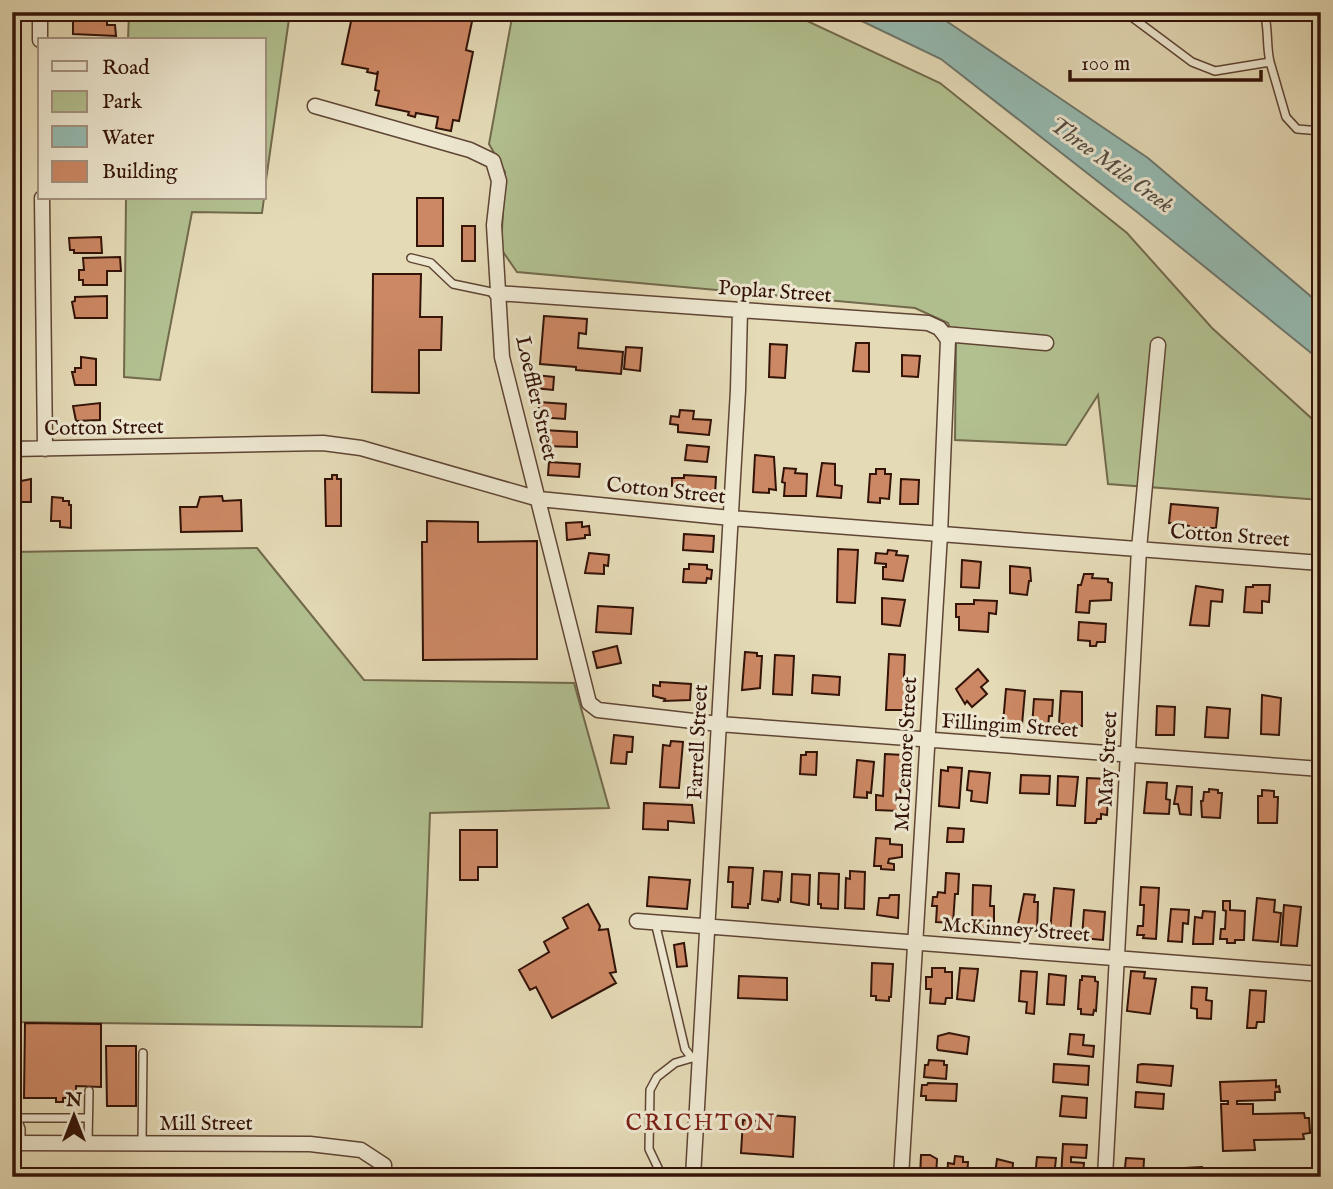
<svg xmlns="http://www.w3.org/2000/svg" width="1333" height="1189" viewBox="0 0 1333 1189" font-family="'IM FELL English',serif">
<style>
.green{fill:#b2c090;stroke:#726a4c;stroke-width:2}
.water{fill:#95bab1;stroke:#6e776d;stroke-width:2}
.building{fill:#cc8864;stroke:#331308;stroke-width:2}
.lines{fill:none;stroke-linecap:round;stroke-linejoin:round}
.service-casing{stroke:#5f4534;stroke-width:10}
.minor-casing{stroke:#5f4534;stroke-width:17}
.path{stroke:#331308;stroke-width:2.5;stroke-dasharray:5 3.5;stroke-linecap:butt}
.service{stroke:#ede7d0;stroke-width:7}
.minor{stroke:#ede7d0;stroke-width:14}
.labels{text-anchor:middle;stroke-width:6;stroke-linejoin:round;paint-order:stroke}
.street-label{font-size:21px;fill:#331308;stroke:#ede7d0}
.water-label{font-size:23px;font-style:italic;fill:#554d43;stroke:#ede7d0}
.neighbourhood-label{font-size:23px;letter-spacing:2px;fill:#7a1f14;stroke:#ede7d0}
</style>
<rect width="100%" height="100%" fill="#e4dab6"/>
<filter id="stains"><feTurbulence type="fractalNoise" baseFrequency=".00286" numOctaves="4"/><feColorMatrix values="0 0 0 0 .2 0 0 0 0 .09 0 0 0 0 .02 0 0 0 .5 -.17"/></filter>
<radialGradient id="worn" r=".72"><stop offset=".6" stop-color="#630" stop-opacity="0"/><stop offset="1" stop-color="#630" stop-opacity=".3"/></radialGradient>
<path class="green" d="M129 12H290L264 194V40H128Z
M513 12H788L940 83 1127 233 1212 328 1321 427V500L1108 484 1098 395 1066 445 955 440 956 344 948 323 915 308 517 272 501 249 505 172 489 144Z
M126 198H264L262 213 192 212 160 380 124 377Z
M257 548 364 680 574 683 609 808 430 813 422 1027 12 1022V552Z"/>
<path class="water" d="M843 12H933L1148 158 1321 305V361L1137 212 941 59Z"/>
<path class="building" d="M353 12H474L466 50 473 52 459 121 453 120 451 131 436 128 438 117 416 113 415 117 408 115 409 112 376 105 379 91 375 90 378 71 377 74 367 72 368 69 342 64Z
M77 17H107V25H115L116 36 73 34V19H77Z
M417 198H443V246H417Z
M462 226H475V261H462Z
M101 237 102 253H74V250H70L69 238Z
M120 257 121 271H107V285H83V280H79V270H84L83 258Z
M373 274H421L420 317H442L441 350H419V393L372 392Z
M107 296V318H75L72 302 75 301V297Z
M544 316 587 319 586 334 579 333 578 348 623 352 621 374 576 370V367L540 364Z
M856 343H869V372L853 371Z
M770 344 787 345 785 378 769 377Z
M626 347 642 348 640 371 624 369Z
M902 355 920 356 918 377 902 376Z
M81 357 96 359V385H75L72 372H75V368H81Z
M535 375 554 377 553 390 534 388Z
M539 402 566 404 565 419 538 417Z
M100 403V420L76 421 73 406Z
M680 410 694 411 693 419 711 420 709 435 678 432V425L670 424 671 416 679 417Z
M543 430 577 432V447L543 446 540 434H543Z
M687 445 709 447 707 462 685 460Z
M755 455 774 457 776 490 769 489V493L753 492Z
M549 462 580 464 579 477 548 475Z
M822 463 835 464V485L842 486 841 498 817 496Z
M784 468 796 469 795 473 807 474 806 496H784L785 483 782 482Z
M876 469H885V474H891L889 499 880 498V503L868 502 870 474H876Z
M332 475H337V479H341V526H326L325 479H332Z
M684 475 716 477 715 495 687 494V490H681V486H672V478H684Z
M31 479V502H20V499H16V482Z
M901 479 919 480 918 504H900Z
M222 496 223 501 241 500 242 531 181 532 180 507H197L200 497Z
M52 497 63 498V501H69V505H71V528L60 527V521H51Z
M1171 504 1218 508 1216 528H1189V526L1182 524 1169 523Z
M427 521 478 522V542L537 541V659L423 660 422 542H427Z
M582 522V527L589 526 590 535H585V538L567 540 566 523Z
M684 534 714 536 713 552 683 550Z
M838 549 858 550 855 603 837 602Z
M888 550 897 551 896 555 908 556 903 581 883 579V567H886V564L875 563 876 553 887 554Z
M589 553 609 555 608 566 604 565V574L585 573Z
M962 560 981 562 979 588 961 587Z
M689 564 707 565V569L712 570 711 579 707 578 706 583 683 582 684 569H689Z
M1010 566 1030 568 1031 581H1029L1027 595 1010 593Z
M1084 574H1093L1092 578 1108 579V582L1112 583 1111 600 1090 601 1089 613 1076 612 1078 585H1081Z
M1253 585H1270L1269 602 1262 601V613L1244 612 1246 587H1253Z
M1196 586 1223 590 1222 602 1211 601 1209 626 1190 625Z
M882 598 905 600 900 626 882 624Z
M974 600 997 601 996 614 989 613 988 632 959 630V617H956V604H974Z
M598 606 633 608 631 634 596 632Z
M1079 622 1106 624 1105 642H1097L1096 646H1090V641L1078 640Z
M617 646 621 663 597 668 593 652Z
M745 652 757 653V656H762L760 688 742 690Z
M889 654 905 655 904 677H907L904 710H886Z
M775 655 794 656 792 695 773 694Z
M978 669 988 681 981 687 987 694 972 707 967 701 965 704 956 689Z
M813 675 840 677 839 695 812 693Z
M660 682 691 684 690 700 664 701 665 699 653 696V685L660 686Z
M1006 689 1025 691 1022 725 1003 723Z
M1061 691 1082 692V726L1075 725V730L1066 729V724H1059Z
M1262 695 1281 698 1279 735 1261 734Z
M1034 699 1053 700 1052 716H1049L1048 728 1032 727Z
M1157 706 1175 707 1174 735H1156Z
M1207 707 1230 709 1228 738 1205 737Z
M614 735 633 737 632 752H627L626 764 611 763Z
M671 741 683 742 679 788 660 787 663 745 670 746Z
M806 752H817L816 775 800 774 801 755H806Z
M885 754 903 755 899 811 876 810V795L883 796Z
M857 760 874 762 871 793 867 792V798L854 797Z
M948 767 962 768 959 808 939 806 941 770 948 771Z
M969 771 990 773 987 803 971 801 972 791 967 790Z
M1021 775 1050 776 1049 794 1020 793Z
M1058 776 1078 777 1075 806 1057 805Z
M1087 778 1109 779 1107 815 1101 814V819H1097L1096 823H1085Z
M1147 782 1167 783 1166 799 1170 800 1169 814 1144 813Z
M1177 786 1192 787 1191 815 1180 814 1178 804H1174Z
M1209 789 1218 790V793H1222L1220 818 1202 817 1201 801H1203L1204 792H1209Z
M1262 790 1274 791V797H1278L1277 823H1258V796H1262Z
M644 803 692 805 694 823 668 821V830L643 829Z
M948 828 964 829 963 842H947Z
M460 830H497V867H478V880H460Z
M876 838 890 839V844L902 845V857L889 859 888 863 894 864V870L881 869V866H874Z
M729 867 753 868 750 904H748V908L732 907 733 882H728Z
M764 871 782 872 780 900 778 899V902L762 900Z
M850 871 865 872 864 909 845 908 846 878 850 879Z
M819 873 839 874 838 909 821 908V904H818Z
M946 873 959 874 958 894H955L953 923 936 922 937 906H932L933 897H937L938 892 945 893Z
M792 874 810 875 809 905 791 902Z
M649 877 690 880 687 909 647 906Z
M973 885 991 886 990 906H994V928L972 927Z
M1141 887 1159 888 1156 939 1143 938 1144 935H1137L1138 926H1143L1144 905H1140Z
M1054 888 1074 890 1070 934 1050 932Z
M1024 894 1035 895 1034 902H1038L1037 931 1017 929Z
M890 895H899L898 918 877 915 879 898H889Z
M1314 896H1321V949L1318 948V946L1312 945Z
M1257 898 1275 900 1274 912 1281 913 1278 942 1253 940Z
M1223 901H1230V910L1245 911 1244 940H1235V943H1227V939H1220L1221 929H1225L1226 911 1223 910Z
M588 904 600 926 599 930 608 929 616 972 610 973 616 983 552 1018 536 987 530 990 519 970 549 952 544 942 568 928 563 918Z
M1284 905 1301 907 1297 946 1281 945Z
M1171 909 1189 910 1188 924 1183 923 1182 942 1168 941Z
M1084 910 1105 912 1103 940 1082 938Z
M1203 911 1215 912 1213 944H1193L1195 917 1202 918Z
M684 943 687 966 677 967 674 945Z
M872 963 893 964 891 997H889V1001L876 1000V996H871Z
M932 968H945V972H952V998H946L945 1004 930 1003 931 989H926V977H932Z
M960 968 978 969 974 1001 957 999Z
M1021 971 1037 972 1034 1014 1026 1013 1027 1002 1019 1001Z
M1131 971 1145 972 1144 978 1156 979 1150 1014 1127 1011Z
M1049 974 1066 976 1064 1005 1047 1004Z
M739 976 787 978V1000L738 998Z
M1082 976 1095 977V981L1098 982 1096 1011 1094 1010 1093 1015 1081 1014V1009H1078L1080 980H1082Z
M1192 987 1207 988 1206 1000 1212 1001 1211 1019 1197 1018V1009L1191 1008Z
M1250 990 1266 991 1264 1022H1257L1256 1028H1247Z
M25 1023 101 1024V1087L76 1086V1098H63V1102H56V1098H24Z
M949 1033 969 1037 967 1054 938 1050 937 1048 938 1036Z
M1070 1034 1084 1035 1083 1045 1094 1046 1093 1057 1068 1054Z
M106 1046H136V1106H107Z
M929 1060 944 1061V1065H947L946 1079 924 1077 925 1065H928Z
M1054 1064 1089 1066 1088 1085 1053 1082Z
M1142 1064 1173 1066 1171 1086 1137 1082 1138 1065Z
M1276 1080V1087L1279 1086 1280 1092H1275V1100L1237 1101V1104H1253V1114L1304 1113 1305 1118H1309L1310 1133 1303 1134 1304 1139 1254 1140 1255 1150 1223 1151 1221 1104H1228V1101H1221L1220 1082Z
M928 1083 957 1084 956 1101 926 1100V1096H921L922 1085H927Z
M1136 1092 1164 1094 1163 1109 1135 1107Z
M1062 1096 1087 1098 1086 1118 1060 1116Z
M757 1114 795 1117 793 1157 741 1153 743 1120 757 1121Z
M1063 1144 1087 1145 1086 1158 1071 1157V1162L1084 1163 1083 1174H1080V1177H1061Z
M921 1155H930L937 1159 936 1177H920Z
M955 1156 963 1157V1162H968L967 1177H947L948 1163 954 1164Z
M1037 1157 1056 1158 1054 1177H1035Z
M1126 1158 1144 1159 1143 1177H1124Z
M997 1159 1013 1163 1012 1177H991V1174H995Z
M1202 1167V1173H1205V1177H1185V1168Z
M315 1171H358V1177H305V1173Z"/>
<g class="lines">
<g class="service-casing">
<path id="service" d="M1125 12 1192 62 1215 71 1270 62C1266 45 1269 29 1264 12
M1270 62 1286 117 1297 129 1321 131
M411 258 431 263 453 284 496 293
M655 922 685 1049 692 1058
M12 1104 21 1129V1143
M17 1118H88
M88 1143 89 1091
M142 1143 143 1053
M671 1177 660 1172 649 1149 650 1090 657 1077 675 1063 692 1058 699 1059"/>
</g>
<g class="minor-casing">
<path id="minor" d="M40 12V40
M315 106 470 150 493 161 499 181 494 225 502 357 589 703 598 710 719 724 1321 769
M42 198 45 449
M496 293 928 323 939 328 944 334 1046 343
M12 449 323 443 361 448 539 499 731 518 1321 563
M637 921 1321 974
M12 1143 310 1144 361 1150 384 1165V1177
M693 1177 738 390 740 310
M901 1177 940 534 948 340 944 334
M1105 1177 1139 549 1158 345"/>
</g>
<path class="path" d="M751 12 753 14"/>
<use href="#service" class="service"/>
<use href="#minor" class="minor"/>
</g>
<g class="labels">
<g class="street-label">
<text transform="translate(775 291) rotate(4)" y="7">Poplar Street</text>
<text transform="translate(537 398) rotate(77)" y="7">Loeffler Street</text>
<text transform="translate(104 427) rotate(-1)" y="7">Cotton Street</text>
<text transform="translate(666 490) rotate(6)" y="7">Cotton Street</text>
<text transform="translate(1230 535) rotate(4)" y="7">Cotton Street</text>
<text transform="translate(1010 725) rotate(4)" y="7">Fillingim Street</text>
<text transform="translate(697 742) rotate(-87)" y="7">Farrell Street</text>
<text transform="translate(905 754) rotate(-87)" y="7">McLemore Street</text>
<text transform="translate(1107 759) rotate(-87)" y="7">May Street</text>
<text transform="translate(1016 929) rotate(4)" y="7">McKinney Street</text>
<text x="206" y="1130">Mill Street</text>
</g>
<g class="water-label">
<text transform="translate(1112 164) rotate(36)" y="8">Three Mile Creek</text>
</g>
<g class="neighbourhood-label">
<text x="701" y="1130">CRICHTON</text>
</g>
</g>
<rect width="1333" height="1189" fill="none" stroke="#e4dab6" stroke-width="42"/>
<rect x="14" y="14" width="1305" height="1161" fill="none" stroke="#331308" stroke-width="3.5"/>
<rect x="21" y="21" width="1291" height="1147" fill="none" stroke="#331308" stroke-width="2"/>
<rect x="38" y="38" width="228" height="161" fill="#ede7d0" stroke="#a39280" stroke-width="2"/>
<rect x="52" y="61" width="35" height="10" fill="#ede7d0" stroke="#a39280" stroke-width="2"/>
<text x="102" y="74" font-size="21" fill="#331308">Road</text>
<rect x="52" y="91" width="35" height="21" fill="#b2c090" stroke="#a39280" stroke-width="2"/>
<text x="102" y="108" font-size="21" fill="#331308">Park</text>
<rect x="52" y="126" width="35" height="21" fill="#95bab1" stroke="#a39280" stroke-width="2"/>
<text x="102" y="144" font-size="21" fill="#331308">Water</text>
<rect x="52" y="161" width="35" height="21" fill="#cc8864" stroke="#a39280" stroke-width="2"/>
<text x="102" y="178" font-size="21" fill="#331308">Building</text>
<g transform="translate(74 1116)" stroke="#ede7d0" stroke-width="5" paint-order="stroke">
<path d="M0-5L12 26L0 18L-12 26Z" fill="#331308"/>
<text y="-10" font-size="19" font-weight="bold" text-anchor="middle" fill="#331308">N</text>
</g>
<path d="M1070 70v10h191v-10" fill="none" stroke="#331308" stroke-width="3.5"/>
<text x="1081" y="70" font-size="21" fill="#331308" stroke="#ede7d0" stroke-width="5" paint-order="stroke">100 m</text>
<rect width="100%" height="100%" filter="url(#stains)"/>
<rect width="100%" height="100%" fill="url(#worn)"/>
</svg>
